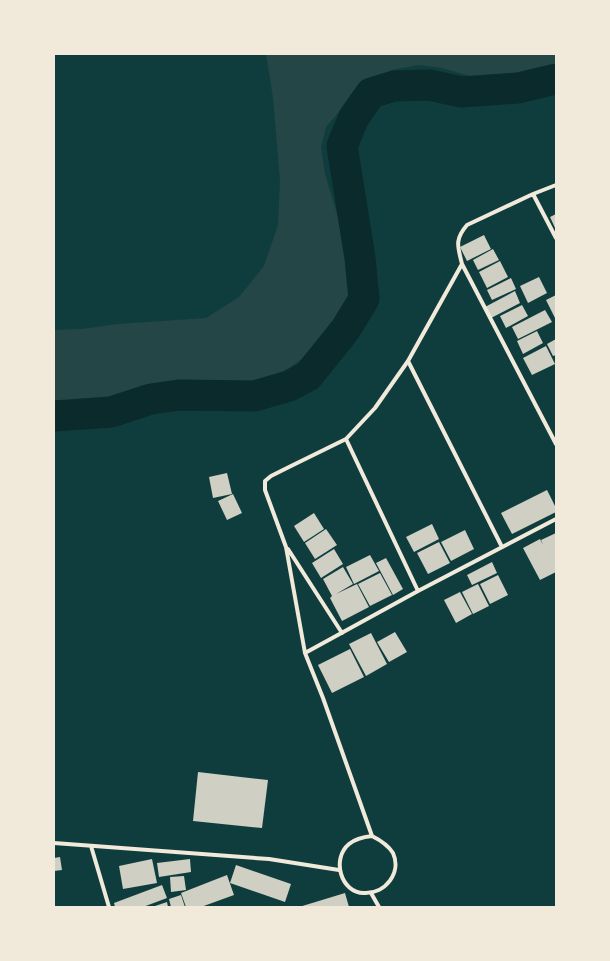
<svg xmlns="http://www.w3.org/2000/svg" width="610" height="961" viewBox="0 0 610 961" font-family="Signika,sans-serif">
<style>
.green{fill:#244646}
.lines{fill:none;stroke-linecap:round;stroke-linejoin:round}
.river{stroke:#0a2a2b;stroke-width:31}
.building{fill:#cfcfc3}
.minor{stroke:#f1e9da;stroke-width:4}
</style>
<rect width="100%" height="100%" fill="#0f3d3e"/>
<path class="green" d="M266 54H556V75L535 78H477L442 68 419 65 392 70 371 83 350 99 326 127 321 147 325 174 334 204 345 238 359 273 352 294 335 327 311 352 288 369 263 384 235 386 187 385 165 387 142 392 113 403H88L54 407V330L81 329 118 324 206 318 239 297 264 266 278 225 280 181 273 98Z"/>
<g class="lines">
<path class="river" d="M54 416 111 412 151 399 179 395 254 396 289 386 308 376 345 330 364 299 360 258 342 146 354 117 371 93 394 86 429 85 462 92 518 88 556 79"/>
</g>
<path class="building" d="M556 214V230L550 217Z
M484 235 491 249 467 261 460 247Z
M493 249 499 260 478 270 473 260Z
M500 261 508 277 487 288 479 272Z
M539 277 547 293 528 303 520 286Z
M511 278 516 289 492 300 487 290Z
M515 291 520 303 491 318 485 307Z
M556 295V320L546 300Z
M522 305 528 316 506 328 500 316Z
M545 310 552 322 518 339 512 327Z
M537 331 543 343 523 354 517 341Z
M556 339V355L553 356 547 344Z
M546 346 555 364 532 375 523 358Z
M227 473 232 494 213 498 209 477Z
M547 490 556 508V512L512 534 501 513Z
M233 494 242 513 227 520 218 501Z
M314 513 324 529 304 542 294 526Z
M432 524 439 539 414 552 406 537Z
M326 529 337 545 315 559 305 543Z
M465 530 474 549 451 561 441 542Z
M556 533V572L540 580 523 548 540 539 543 545 541 540Z
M439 542 450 563 428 574 417 553Z
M334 549 343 564 321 578 312 563Z
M370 555 379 571 354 584 346 567Z
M386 558 403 589 393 595 376 563Z
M492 562 497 573 472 585 467 575Z
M343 567 353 584 336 594 357 584 369 607 342 621 330 598 332 596 323 579Z
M380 573 392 595 370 606 358 584Z
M498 575 508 595 490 604 480 584Z
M478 584 489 606 473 614 462 592Z
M460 592 472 614 456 623 444 600Z
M395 632 407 652 389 662 377 642Z
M371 633 387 664 366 676 349 644Z
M350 649 364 677 332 693 318 665Z
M198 772 268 780 262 828 193 821Z
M60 857 62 870 54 871V858Z
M152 859 157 883 123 889 119 866Z
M190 859 191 872 159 877 157 863Z
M236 865 291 884 285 902 230 883Z
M227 875 234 895 201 907H186L181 893Z
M184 876 186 890 171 892 170 877Z
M162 885 167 898 143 907H115L114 903Z
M345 893 349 907H299Z
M181 895 185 907H171L169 899Z
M167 902 168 907H156L155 906Z"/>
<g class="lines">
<path class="minor" d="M533 194 556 238
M462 264 556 444
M408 361 502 547
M346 439 418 591
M288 549 342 633
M305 653 286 547 265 490V481L271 476 289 467 346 439 375 408 408 361 462 264C458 247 454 240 467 225L533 194 556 185
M372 836 323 698 305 653 418 591 556 519
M372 836C380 840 388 845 393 853 402 873 385 894 364 893 341 893 331 859 349 844 355 839 363 837 372 836Z
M54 843 269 859 339 870
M91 846 109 907
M371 893 379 907"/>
</g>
<rect width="610" height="961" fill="none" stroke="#f1e9da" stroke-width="110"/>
</svg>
